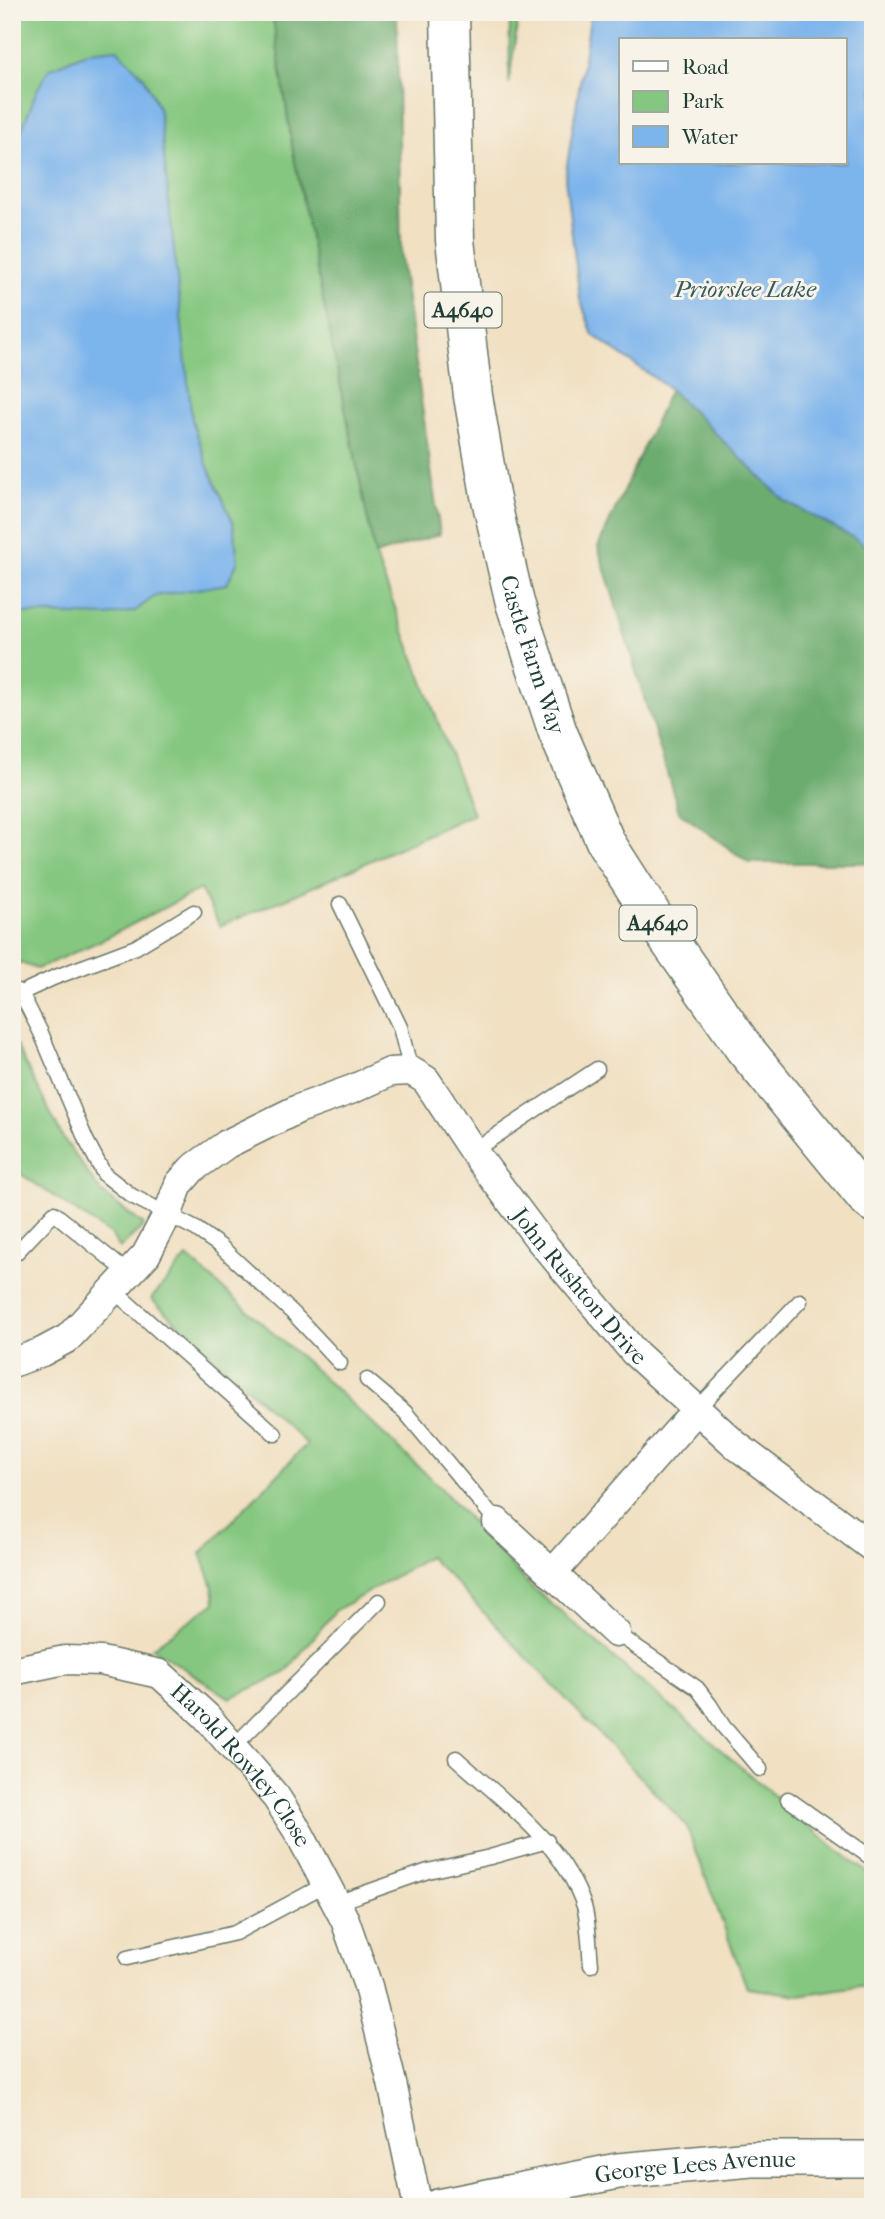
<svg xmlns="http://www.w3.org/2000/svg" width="885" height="2219" viewBox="0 0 885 2219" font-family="'IM FELL French Canon',serif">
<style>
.green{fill:#85c780;stroke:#52825a;stroke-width:2}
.forest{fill:#6cac6e;stroke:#467451;stroke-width:2}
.water{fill:#7cb4ec;stroke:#4e7890;stroke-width:2;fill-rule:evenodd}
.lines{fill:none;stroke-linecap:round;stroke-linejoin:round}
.service-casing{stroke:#687666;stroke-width:17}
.minor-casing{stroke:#687666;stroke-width:31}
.tertiary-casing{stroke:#687666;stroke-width:38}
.primary-casing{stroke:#687666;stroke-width:41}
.service{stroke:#fff;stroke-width:14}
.minor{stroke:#fff;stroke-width:28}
.tertiary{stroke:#fff;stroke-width:35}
.primary{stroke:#fff;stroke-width:38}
.labels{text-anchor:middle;stroke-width:6;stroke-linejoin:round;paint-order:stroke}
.shield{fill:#f7f3e8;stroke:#60746a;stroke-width:2}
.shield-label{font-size:21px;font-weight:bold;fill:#1f3d34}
.street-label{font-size:23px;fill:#1f3d34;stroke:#f7f3e8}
.water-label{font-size:24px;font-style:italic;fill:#365b62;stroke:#f7f3e8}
</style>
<rect width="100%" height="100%" fill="#f7f3e8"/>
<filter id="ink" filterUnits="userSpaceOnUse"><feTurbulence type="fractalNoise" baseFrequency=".0143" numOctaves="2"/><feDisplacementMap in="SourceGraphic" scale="14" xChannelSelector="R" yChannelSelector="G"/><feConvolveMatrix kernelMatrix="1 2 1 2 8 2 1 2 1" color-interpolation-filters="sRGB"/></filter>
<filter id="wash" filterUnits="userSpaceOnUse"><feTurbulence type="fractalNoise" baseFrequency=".00686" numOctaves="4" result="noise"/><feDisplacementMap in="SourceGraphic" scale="28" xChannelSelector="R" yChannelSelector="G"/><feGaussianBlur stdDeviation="1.57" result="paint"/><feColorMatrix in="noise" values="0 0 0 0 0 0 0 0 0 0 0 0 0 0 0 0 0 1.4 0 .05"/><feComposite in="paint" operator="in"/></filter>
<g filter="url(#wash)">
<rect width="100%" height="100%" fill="#f1e0c2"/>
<path class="green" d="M12 12H272L293 152 375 555 473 814 297 894 220 926 200 889 104 939 37 969 12 960Z
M510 12H519L509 84Z
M12 1037 63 1138 101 1192 144 1225 120 1248 111 1235 12 1168Z
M187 1257 313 1368 438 1485 527 1583 836 1849 873 1877V1989L858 1986 799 1995 747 1988 686 1825 449 1576 429 1557 335 1611 285 1673 230 1698 152 1648 215 1602 213 1587 201 1553 307 1444 151 1299Z"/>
<path class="forest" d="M272 12H397L401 257 440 534 375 555 293 152Z
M670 389 785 501 858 540 873 551V863H749L679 812 598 547Z"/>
<path class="water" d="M591 12H873V551L858 540 785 501 670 389 593 335 580 299 565 178ZM621 40H845V163H621Z
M117 49 144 77 159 109 192 420 208 467 233 522 238 561 227 584 155 596 135 611 108 616 12 613V156L37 90 49 69 88 52Z"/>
</g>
<g filter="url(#ink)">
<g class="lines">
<g class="service-casing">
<path id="service" d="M340 904 400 1027 411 1071
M12 989 21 993 41 1033 86 1140 104 1174 132 1196 196 1229 220 1246 294 1314 340 1363
M21 993 53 978 136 947 194 912
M473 1151 597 1069
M15 1254 54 1213 128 1273
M112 1289 275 1434
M367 1380 405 1412 497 1522
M697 1409 800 1301
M616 1633 697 1688 710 1705 723 1726 760 1769
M233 1747 379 1601
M456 1758C503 1801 563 1843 584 1906 589 1924 589 1946 591 1965
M788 1799 873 1859
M336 1903 428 1871 490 1857 547 1841
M127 1958 235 1933 326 1884"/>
</g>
<g class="minor-casing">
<g id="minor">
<path id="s1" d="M12 1363 42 1352 68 1338 146 1255 168 1213 179 1184 192 1169 227 1144 298 1109 353 1089 390 1072 411 1071 426 1080 473 1151 539 1239 634 1352 737 1446 873 1548"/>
<path d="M497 1522 616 1633"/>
<path d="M552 1574 697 1409"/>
<path id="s2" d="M12 1671 65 1660 101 1661 160 1674 206 1716 276 1797 299 1833 345 1920 368 1986 392 2083 418 2207"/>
</g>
</g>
<g class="tertiary-casing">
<g id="tertiary">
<path id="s3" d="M438 2207 618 2171 751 2159H873"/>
</g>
</g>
<g class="primary-casing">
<g id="primary">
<path id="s4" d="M450 12 455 240 473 396 490 495 515 603 558 733 606 843 663 932 744 1048 865 1196 873 1203"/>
</g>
</g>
<use href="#service" class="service"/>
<use href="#minor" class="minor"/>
<use href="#tertiary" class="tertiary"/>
<use href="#primary" class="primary"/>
</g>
</g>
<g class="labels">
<g class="shield">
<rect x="424.5" y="292.5" width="77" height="35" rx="5"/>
<rect x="619.5" y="905.5" width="77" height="35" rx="5"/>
</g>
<g class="shield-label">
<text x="463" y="317">A4640</text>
<text x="658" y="930">A4640</text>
</g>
<g class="street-label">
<text dy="8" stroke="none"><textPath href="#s4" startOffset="651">Castle Farm Way</textPath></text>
<text dy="8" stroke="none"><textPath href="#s1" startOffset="791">John Rushton Drive</textPath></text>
<text dy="8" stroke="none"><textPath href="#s2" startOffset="273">Harold Rowley Close</textPath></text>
<text dy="8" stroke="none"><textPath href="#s3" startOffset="261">George Lees Avenue</textPath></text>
</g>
<g class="water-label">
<text x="745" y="297">Priorslee Lake</text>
</g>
</g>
<rect width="885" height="2219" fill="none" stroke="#f7f3e8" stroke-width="42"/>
<rect x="619" y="38" width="228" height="126" fill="#f7f3e8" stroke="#a1aaa0" stroke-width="2"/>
<rect x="633" y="61" width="35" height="10" fill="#ffffff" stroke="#a1aaa0" stroke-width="2"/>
<text x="682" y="74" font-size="21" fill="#1f3d34">Road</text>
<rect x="633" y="91" width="35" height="21" fill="#85c780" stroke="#a1aaa0" stroke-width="2"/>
<text x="682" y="108" font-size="21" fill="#1f3d34">Park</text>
<rect x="633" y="126" width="35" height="21" fill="#7cb4ec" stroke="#a1aaa0" stroke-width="2"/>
<text x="682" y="144" font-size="21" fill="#1f3d34">Water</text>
</svg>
